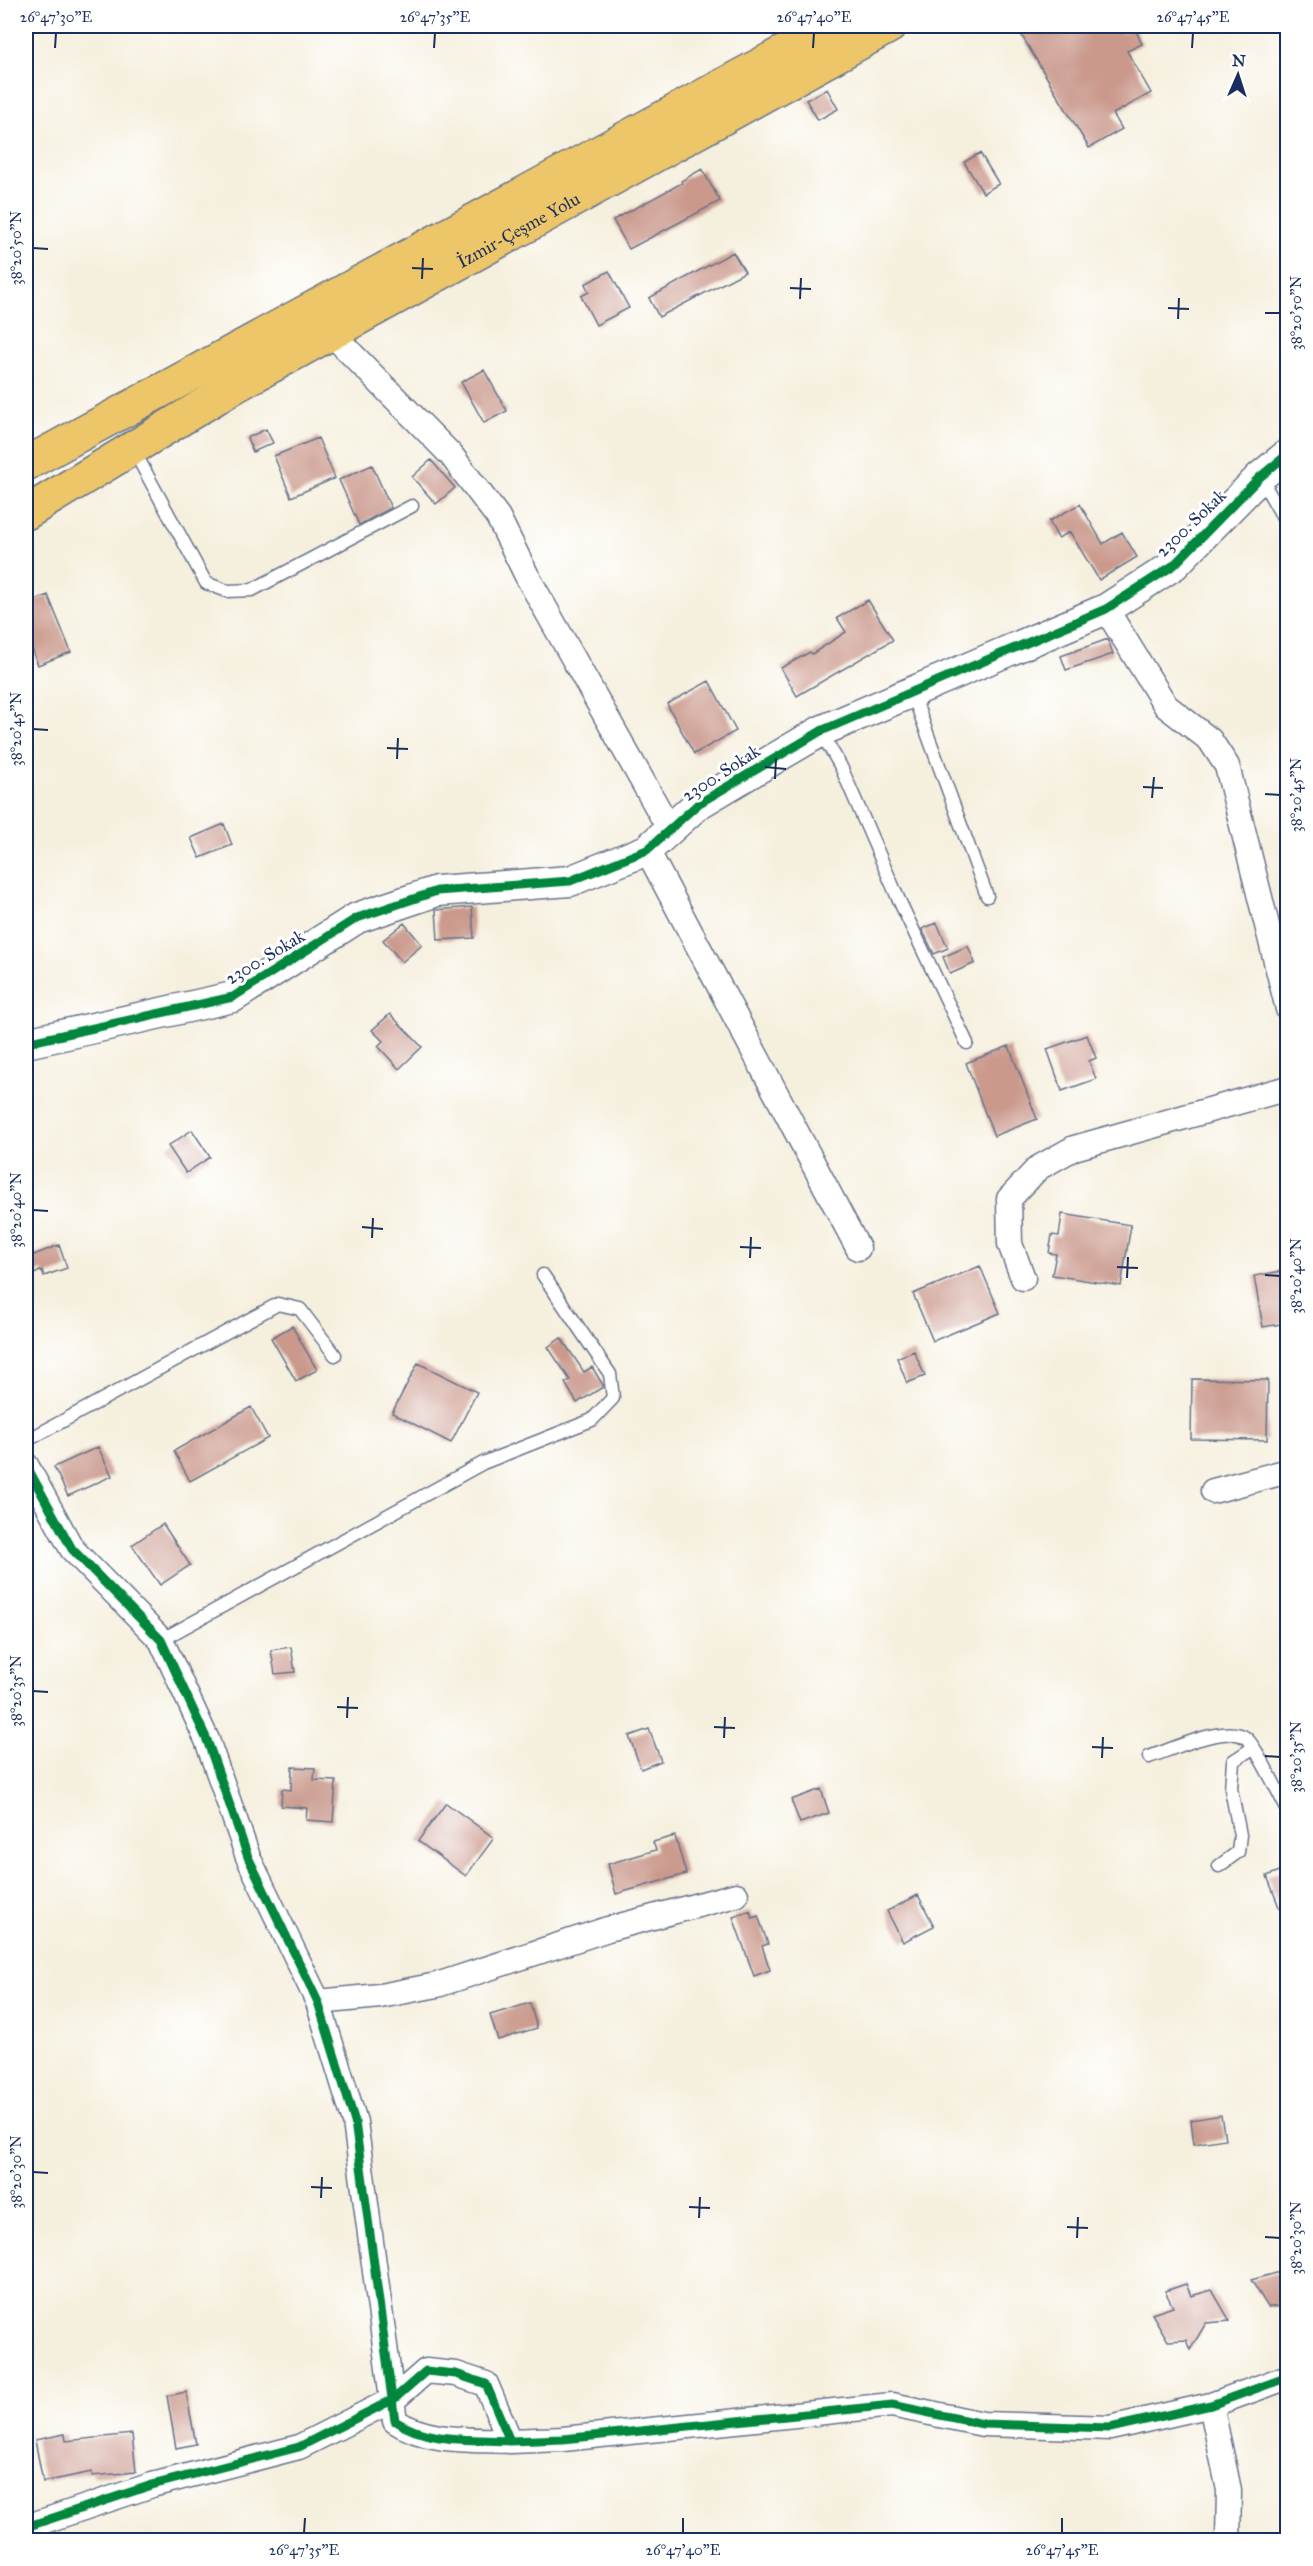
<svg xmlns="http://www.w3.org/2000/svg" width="1313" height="2566" viewBox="0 0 1313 2566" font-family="'IM FELL Great Primer',serif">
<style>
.building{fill:#ca998c}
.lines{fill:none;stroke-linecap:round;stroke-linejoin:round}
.service-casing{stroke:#67728a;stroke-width:15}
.minor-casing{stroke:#67728a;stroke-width:27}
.tertiary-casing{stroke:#67728a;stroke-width:33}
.trunk-casing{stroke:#67728a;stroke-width:36}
.service{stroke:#fff;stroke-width:12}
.minor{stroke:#fff;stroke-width:24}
.tertiary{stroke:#fff;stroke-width:30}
.trunk{stroke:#ecc669;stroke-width:33}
.cycleway-casing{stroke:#fff;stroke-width:13}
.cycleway{stroke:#00873e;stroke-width:9}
.ticks{fill:none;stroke:#1b2f5e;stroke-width:2}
.labels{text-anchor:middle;stroke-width:6;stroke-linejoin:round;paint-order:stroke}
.street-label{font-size:18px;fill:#1b2f5e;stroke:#fff}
.neatline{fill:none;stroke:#1b2f5e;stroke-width:2}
.ticks-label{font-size:15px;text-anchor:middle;fill:#1b2f5e}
</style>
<rect width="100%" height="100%" fill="#fff"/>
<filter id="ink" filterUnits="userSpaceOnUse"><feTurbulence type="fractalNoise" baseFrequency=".0167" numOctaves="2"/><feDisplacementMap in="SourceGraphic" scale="12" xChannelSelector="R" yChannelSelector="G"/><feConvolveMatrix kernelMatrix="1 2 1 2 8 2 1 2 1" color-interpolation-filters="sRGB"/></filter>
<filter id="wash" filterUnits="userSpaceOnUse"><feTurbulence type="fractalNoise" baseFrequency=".008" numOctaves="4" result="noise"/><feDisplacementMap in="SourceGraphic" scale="24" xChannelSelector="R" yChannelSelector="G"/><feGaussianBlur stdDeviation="1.35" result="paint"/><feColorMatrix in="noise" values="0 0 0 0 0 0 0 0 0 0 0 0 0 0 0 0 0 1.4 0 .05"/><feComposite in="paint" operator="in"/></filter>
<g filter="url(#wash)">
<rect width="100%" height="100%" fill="#f5efdd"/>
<g id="blocks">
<path class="building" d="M1016 26H1116L1122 33 1134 27 1142 44 1127 51 1151 93 1113 114 1122 129 1089 148Z
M827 89 838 109 818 120 806 100Z
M980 153 999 184 983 193 964 162Z
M702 169 720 201 629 249 613 220 682 183 681 181Z
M733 252 745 272 659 317 649 298Z
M609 271 629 308 596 325 581 296 589 292 585 284Z
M484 370 507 411 484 423 461 382Z
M266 429 273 443 253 452 247 438Z
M318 438 335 478 291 497 274 456Z
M431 460 455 488 436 504 412 477Z
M372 465 391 508 359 525 339 480Z
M1080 504 1103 544 1122 532 1137 557 1099 580 1070 532 1058 538 1049 521Z
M48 595 71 652 38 665 26 633V604Z
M868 600 893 640 797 696 781 668 810 652 812 654 846 632 837 618Z
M1108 639 1113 654 1066 670 1061 656Z
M709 681 736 731 694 754 667 704Z
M224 824 232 845 200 858 191 838Z
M472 907 474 938 438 940 436 910Z
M404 923 422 945 402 962 383 940Z
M937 923 948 948 934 954 922 929Z
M968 946 975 963 950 974 943 957Z
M390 1014 422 1047 399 1069 378 1046 383 1041 372 1030Z
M1087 1035 1096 1058 1089 1061 1096 1079 1062 1091 1047 1049Z
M1009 1046 1037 1119 994 1136 966 1063Z
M192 1130 210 1157 186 1173 168 1146Z
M1062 1214 1131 1225 1121 1286 1052 1275 1056 1254 1049 1253 1052 1235 1059 1236Z
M59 1245 67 1268 44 1276 42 1270 26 1278V1258Z
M980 1266 1000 1313 933 1341 913 1294Z
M1287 1270V1323L1263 1327 1254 1276Z
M292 1326 317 1370 296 1381 271 1338Z
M561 1338 584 1372 592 1367 603 1385V1387L577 1403 565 1383 570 1380 548 1347Z
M914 1351 925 1376 907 1383 897 1358Z
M418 1363 477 1392 451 1443 392 1413Z
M1192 1379 1268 1380 1267 1440 1191 1439Z
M251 1407 268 1438 190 1481 174 1451Z
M98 1447 112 1476 68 1496 54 1467Z
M163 1524 190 1565 160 1585 132 1545Z
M291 1647 295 1672 275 1674 271 1650Z
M649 1729 661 1761 641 1769 629 1736Z
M292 1767 315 1768 314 1780 336 1781 333 1822 306 1820 307 1808 281 1806 282 1789 291 1790Z
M821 1789 829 1813 800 1823 791 1800Z
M446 1803 494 1838 466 1876 418 1841Z
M675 1836 686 1874 616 1894 608 1864 656 1850 653 1842Z
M1287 1868V1925H1286L1267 1876Z
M918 1895 934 1926 903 1942 887 1911Z
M750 1911 752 1918 758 1916 768 1944 762 1946 770 1970 754 1976 733 1917Z
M530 2003 537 2028 498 2040 490 2015Z
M1221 2115 1225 2139 1194 2144 1191 2120Z
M1287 2270V2306L1268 2307 1251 2280Z
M1186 2284 1191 2296 1212 2290 1230 2321 1206 2323 1190 2350 1186 2340 1168 2341 1152 2314 1173 2307 1165 2291Z
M186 2392 196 2444 176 2448 167 2396Z
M65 2434 66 2441 132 2434 136 2472 92 2476V2472L43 2482 35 2440Z"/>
</g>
</g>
<g filter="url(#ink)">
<use href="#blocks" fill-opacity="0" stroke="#67728a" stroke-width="1.5"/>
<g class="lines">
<g class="service-casing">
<path id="service" d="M134 451 206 583 227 591 252 590 412 506
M1260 477 1288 526
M912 692 987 896
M821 732 841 767 898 898 967 1043
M26 1441 278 1304 300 1309 335 1355
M161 1640 483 1463 592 1420 613 1398 610 1374 543 1275
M1149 1757C1171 1750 1227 1723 1246 1738 1255 1744 1281 1798 1288 1811
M1219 1866 1238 1852 1240 1835 1231 1789 1233 1761 1253 1748"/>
</g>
<g class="minor-casing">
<path id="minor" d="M331 333 451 455 498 517 527 576 670 830
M1106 609 1166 706 1210 740 1227 766 1288 1009
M647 850 858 1248
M1023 1278 1010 1244 1009 1199 1038 1168 1074 1148 1288 1088
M26 1465 72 1549 161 1640 207 1740 248 1857 318 2002 355 2122 395 2421C428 2443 472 2439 510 2441
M1213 1491 1288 1471
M318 2002 380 1996 437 1985 608 1929 736 1895
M1211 2405 1229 2490 1228 2540
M26 2527 152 2485 299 2447 394 2399 426 2371 456 2374 486 2384 510 2441 563 2439 892 2405 983 2424 1110 2428 1211 2405 1288 2377"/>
</g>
<g class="tertiary-casing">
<path id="tertiary" d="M26 1043 233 997 357 918 437 891 570 881 647 850 698 804 821 731 1106 609 1174 565 1260 477 1288 454"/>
</g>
<g class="trunk-casing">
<g id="trunk">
<path d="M26 464 832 26"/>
<path id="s1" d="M26 513 235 386 890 26"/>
</g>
</g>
<use href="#service" class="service"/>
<use href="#minor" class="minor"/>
<use href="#tertiary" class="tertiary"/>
<use href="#trunk" class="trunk"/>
<g class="cycleway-casing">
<path id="cycleway" d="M26 1043 233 997 357 918 437 891 570 881 647 850 698 804 821 731 1106 609 1174 565 1260 477 1288 454
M26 1465 72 1549 161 1640 207 1740 248 1857 318 2002 355 2122 395 2421C428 2443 472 2439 510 2441
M26 2527 152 2485 299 2447 394 2399 426 2371 456 2374 486 2384 510 2441 563 2439 892 2405 983 2424 1110 2428 1211 2405 1288 2377"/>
</g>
<use href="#cycleway" class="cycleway"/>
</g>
</g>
<path class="ticks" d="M55 48 56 33M434 48 435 33M813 48 814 33M1192 48 1193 33M33 248 48 249M412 268 433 269M422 279 423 258M790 288 811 289M800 299 801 278M1168 308 1189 309M1265 313H1280M1178 319 1179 298M33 729 48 730M387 748 408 749M397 759 398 738M765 767 786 769M775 779 776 758M1143 787 1163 788M1265 794 1280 795M1152 798 1154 777M33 1210 48 1211M362 1227 383 1229M372 1238 373 1218M740 1247 761 1248M750 1258 751 1237M1117 1267 1138 1268M1265 1275 1280 1276M1127 1278 1128 1257M33 1691 48 1692M337 1707 358 1708M347 1718 348 1697M714 1727 735 1728M724 1738 725 1717M1092 1747 1113 1748M1265 1756 1280 1757M1102 1758 1103 1737M33 2172 48 2173M311 2187 332 2188M321 2198 322 2177M689 2207 710 2208M699 2218 700 2197M1067 2227 1088 2228M1265 2237 1280 2238M1077 2238 1078 2217M304 2533 305 2518M683 2533V2518M1062 2533V2518"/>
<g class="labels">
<g class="street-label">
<text dy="6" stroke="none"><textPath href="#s1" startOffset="568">İzmir-Çeşme Yolu</textPath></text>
<text transform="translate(1191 523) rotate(-44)" y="6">2300. Sokak</text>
<text transform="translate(721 773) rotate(-33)" y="6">2300. Sokak</text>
<text transform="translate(265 957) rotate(-31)" y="6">2300. Sokak</text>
</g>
</g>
<rect width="1313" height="2566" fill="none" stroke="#fff" stroke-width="66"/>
<g transform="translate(1238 75) rotate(3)" stroke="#ffffff" stroke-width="4.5" paint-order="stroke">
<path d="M0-4.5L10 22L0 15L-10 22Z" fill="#1b2f5e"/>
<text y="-9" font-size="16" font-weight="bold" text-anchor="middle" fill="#1b2f5e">N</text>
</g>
<rect x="33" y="33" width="1247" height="2500" class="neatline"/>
<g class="ticks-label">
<text x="56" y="22">26°47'30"E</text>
<text x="435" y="22">26°47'35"E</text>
<text x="814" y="22">26°47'40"E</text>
<text x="1193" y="22">26°47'45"E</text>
<text transform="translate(16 248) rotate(-90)" y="5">38°20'50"N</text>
<text transform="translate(1296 313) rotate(-90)" y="5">38°20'50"N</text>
<text transform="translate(16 729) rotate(-90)" y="5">38°20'45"N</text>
<text transform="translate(1296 795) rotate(-90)" y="5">38°20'45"N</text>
<text transform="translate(16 1210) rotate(-90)" y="5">38°20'40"N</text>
<text transform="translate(1296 1276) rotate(-90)" y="5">38°20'40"N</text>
<text transform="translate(16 1691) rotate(-90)" y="5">38°20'35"N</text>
<text transform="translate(1296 1757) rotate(-90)" y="5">38°20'35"N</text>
<text transform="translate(16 2172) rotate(-90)" y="5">38°20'30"N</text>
<text transform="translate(1296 2238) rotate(-90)" y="5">38°20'30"N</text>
<text x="304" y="2555">26°47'35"E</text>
<text x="683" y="2555">26°47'40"E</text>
<text x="1062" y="2555">26°47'45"E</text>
</g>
</svg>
